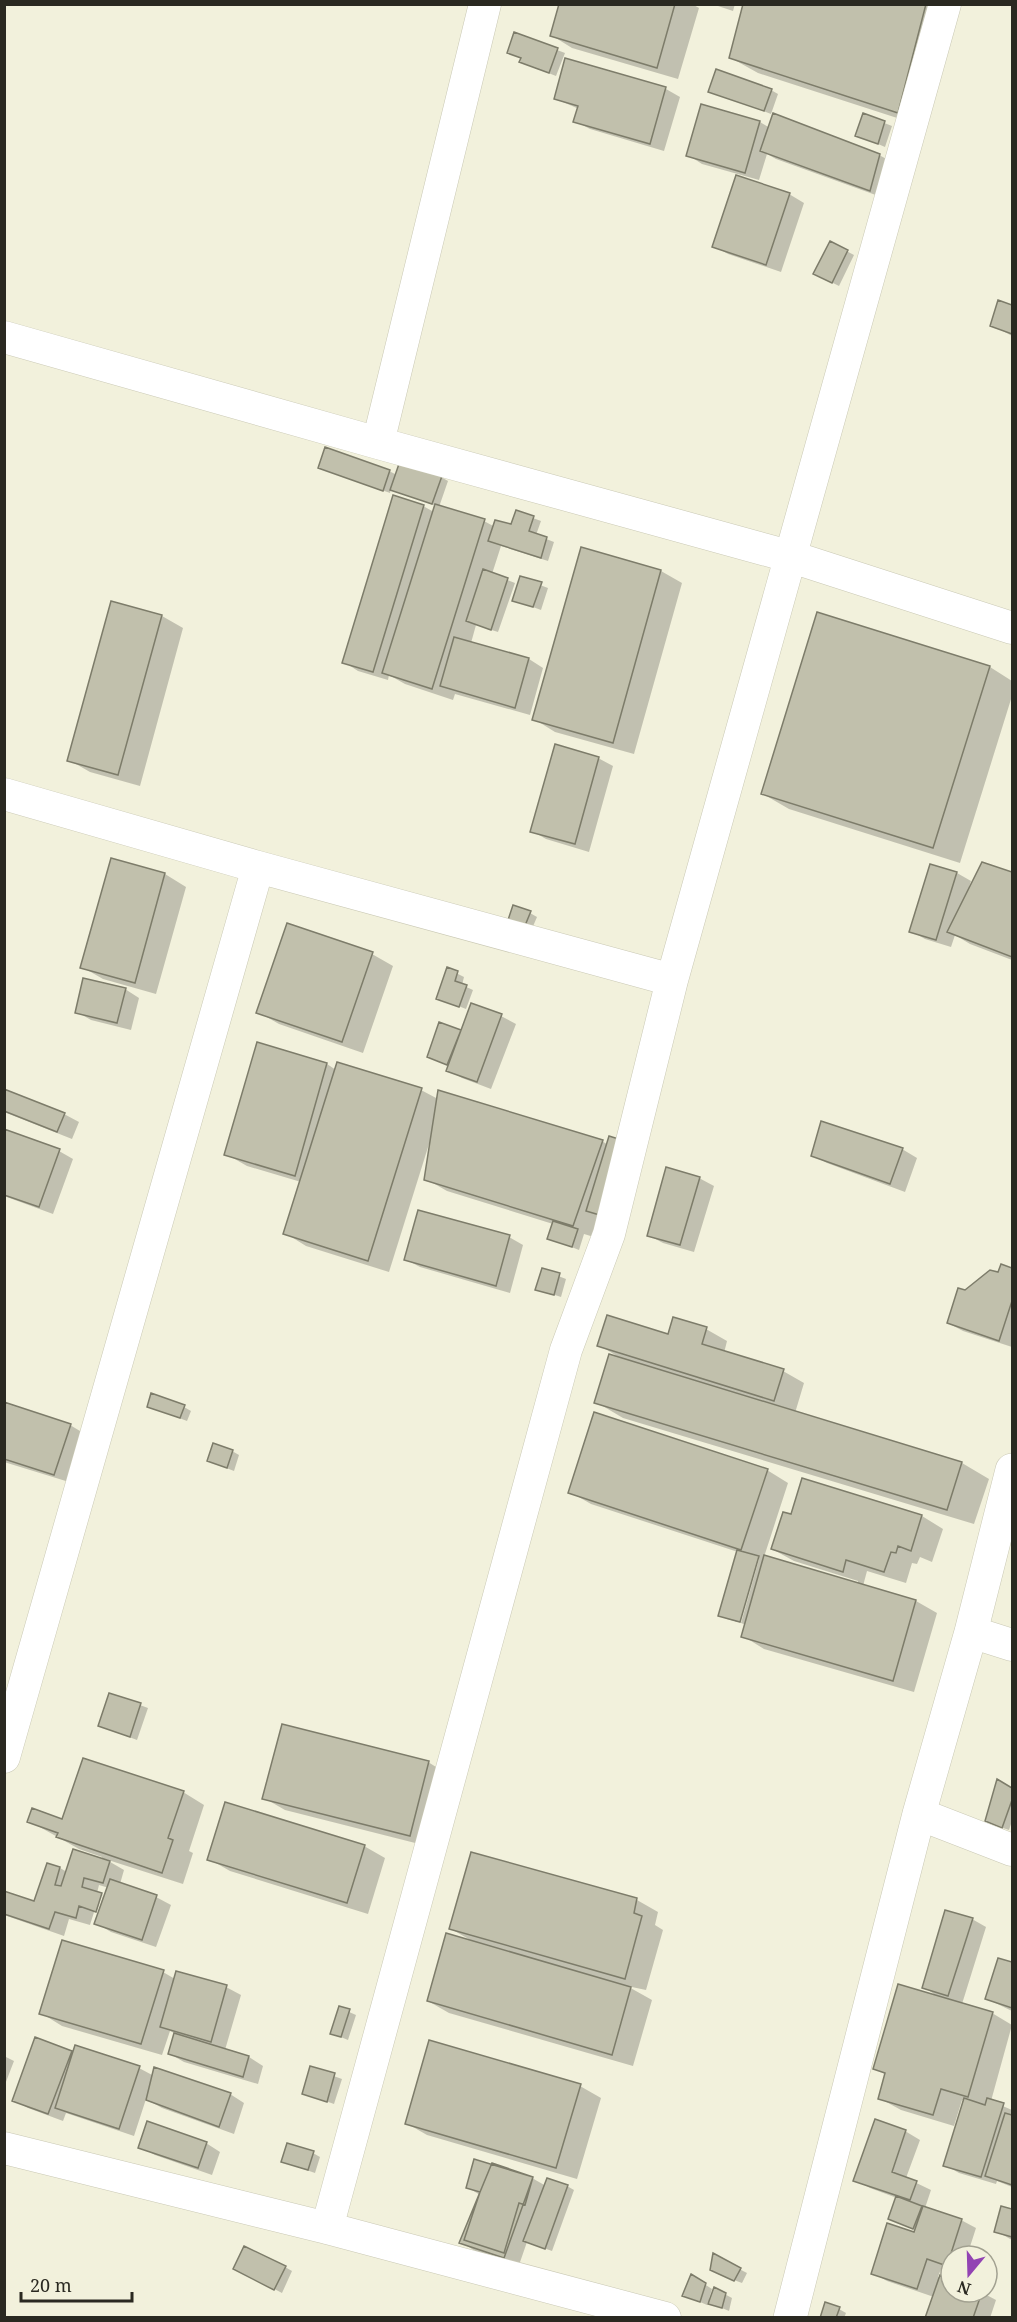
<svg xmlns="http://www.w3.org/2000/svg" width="1017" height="2322" viewBox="0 0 1017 2322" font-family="'Noto Serif',serif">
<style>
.shadow{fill:#0003;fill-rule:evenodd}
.building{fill:#c1c0ac;stroke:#7d7c6a;stroke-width:1.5}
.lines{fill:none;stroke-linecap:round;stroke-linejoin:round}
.minor-casing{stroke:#cac9b5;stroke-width:33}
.tertiary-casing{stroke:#cac9b5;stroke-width:34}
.minor{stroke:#fff;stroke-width:32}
.tertiary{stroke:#fff;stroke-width:33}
</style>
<rect width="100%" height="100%" fill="#f2f1dc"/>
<path class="shadow" d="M560 4H692L699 8 678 79 572 48 551 35Z
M712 4H735L733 11Z
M745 4H955L925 127 758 73 731 58Z
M515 34 565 53 556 76 528 65 522 59 508 52Z
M567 60 666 89 680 97 664 151 590 129 575 121 579 109 556 99Z
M771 90 778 94 771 114 710 91Z
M864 115 892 126 885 147 857 135Z
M760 122 770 128 879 155 894 163 884 198 776 159 767 154 759 180 702 164 688 155Z
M789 194 804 203 781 272 728 254 714 246Z
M831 243 854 255 839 286 821 277Z
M999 302 1012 307V336L992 325Z
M320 468 389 471 397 475 441 477 448 481 439 507 484 521 495 527 512 526 517 512 541 521 536 535 554 542 548 561 501 546 492 574 515 583 498 632 476 625 471 643 529 659 543 668 530 715 455 694 453 700 405 684 389 675 388 680 358 671 344 662 423 506 434 512 436 506 391 489 390 493Z
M582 549 661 571 682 583 634 754 555 732 534 719Z
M521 578 548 588 541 610 514 600Z
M112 603 162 616 183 628 140 786 90 772 69 760Z
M818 614 990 667 1012 681V696L960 863 789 809 763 794Z
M598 758 613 766 589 852 546 839 532 831Z
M112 860 165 874 186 887 156 994 103 979 82 967Z
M983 864 1012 874V960L970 944 955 935 951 947 925 939 911 931 957 873 971 881 969 887 971 888Z
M530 913 537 917 531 931 516 926Z
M372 954 393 966 363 1053 279 1024 258 1012Z
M448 969 464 977 462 985 473 990 466 1009 438 998Z
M125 989 139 998 131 1030 91 1020 77 1012Z
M501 1016 516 1024 491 1089 462 1078 448 1070 449 1066 429 1057 440 1024 462 1032Z
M258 1044 327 1064 336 1070 421 1090 438 1099 602 1141 608 1145 625 1143 594 1237 584 1234 579 1250 549 1238 553 1224 447 1191 426 1179 431 1144H429L389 1272 306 1246 285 1233 301 1182 247 1166 226 1154Z
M4 1091 64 1114 79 1122 72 1139 4 1112Z
M4 1130 59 1151 73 1159 53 1214 4 1196Z
M902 1149 917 1158 905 1192 827 1163 812 1155Z
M699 1178 714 1186 694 1252 663 1243 648 1235Z
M509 1237 523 1245 510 1293 420 1267 405 1259Z
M1002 1266 1012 1270V1347L963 1331 948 1323 965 1292 999 1274Z
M543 1270 566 1279 561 1297 537 1289Z
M706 1329 727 1341 724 1353 783 1371 804 1383 795 1413 962 1463 989 1479 974 1524 623 1418 596 1402 620 1358 599 1345Z
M4 1404 70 1425 85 1434 69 1482 4 1462Z
M148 1406 184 1407 191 1411 187 1421Z
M232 1451 239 1455 234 1471 216 1464Z
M767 1470 788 1483 764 1557 858 1584V1581L794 1561 772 1549 792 1516H922L943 1529 932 1562 920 1557 917 1564 912 1563 906 1583 867 1571 863 1586 916 1601 937 1613 914 1692 764 1649 743 1636 746 1625 741 1623 759 1559H756L738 1622 727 1619 720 1615 738 1552 591 1504 570 1492Z
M110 1694 148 1708 137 1740 100 1726Z
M428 1762 449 1775 431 1847 285 1810 264 1798Z
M998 1782 1012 1790V1821L1009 1830 994 1825Z
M183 1792 204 1805 189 1851 193 1853 183 1884 105 1859 124 1870 120 1884 156 1897 171 1905 156 1947 111 1932 96 1923 103 1896H99L90 1925 69 1919 64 1936 4 1915V1893L35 1903 60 1868 67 1872 101 1859 102 1857 79 1849 29 1821H63ZM99 1885 109 1888 105 1897 97 1893Z
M364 1846 385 1858 368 1914 230 1871 209 1859Z
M472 1853 637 1900 658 1912 655 1925 663 1930 646 1990 627 1986 652 2000 633 2066 449 2013 428 2001 474 1942 451 1929Z
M972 1919 986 1927 962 2004 992 2013 1012 2025 991 2101 1012 2110V2187L997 2181 996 2184 959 2173 945 2165 965 2101 962 2100 954 2126 901 2110 879 2098 886 2075 875 2068 938 1997 924 1987Z
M999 1960 1012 1964V2011L987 1999Z
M163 1972 175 1979 226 1987 241 1995 225 2050 249 2057 263 2066 258 2084 184 2062 170 2054 176 2034 170 2031 162 2055 62 2026 41 2013Z
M340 2008 356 2015 348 2040 331 2033Z
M36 2039 74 2053 139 2068 154 2076 230 2094 244 2103 234 2134 162 2108 146 2099 134 2136 66 2113 63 2121 28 2108 13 2100Z
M4 2056 14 2061 4 2087Z
M311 2068 342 2079 334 2104 303 2093Z
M580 2086 601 2098 577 2179 427 2135 406 2123Z
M905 2131 920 2140 906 2178 931 2190 925 2208 961 2220 976 2228 967 2256H951V2269L942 2266 938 2277 951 2281V2292H981L996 2300 990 2318H926L934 2297 887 2281 873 2273 915 2234 917 2230 889 2218 897 2198 870 2188 855 2180Z
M206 2143 220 2152 212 2175 155 2155 140 2147Z
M313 2153 320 2157 315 2173 283 2162Z
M532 2178 546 2186H567L574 2190 552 2251 527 2242 519 2265 475 2251 461 2242 480 2195 467 2187Z
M1002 2208 1012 2211V2240L996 2231Z
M714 2256 747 2273 742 2283 718 2274Z
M285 2267 292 2271 282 2293 242 2272Z
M692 2276 712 2289 709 2299 711 2300 715 2289 732 2298 729 2311 708 2302 707 2305 684 2295Z
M839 2309 846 2313 844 2318H822Z"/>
<path class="building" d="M559 4H675L657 68 550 36Z
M743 4H926L898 113 729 58Z
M514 32 558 48 549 73 519 62 521 58 507 53Z
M565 58 666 87 650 144 573 122 578 106 554 99Z
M716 69 772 89 764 111 708 92Z
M701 104 760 121 745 173 686 156Z
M773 113 880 154 870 191 760 151Z
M863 113 885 121 878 144 855 136Z
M736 175 790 193 766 265 712 247Z
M830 241 848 250 832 283 813 274Z
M998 300 1012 305V334L990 326Z
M325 447 390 470 383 491 318 468Z
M400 461 442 476 432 504 390 490Z
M393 495 424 505 373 672 342 663Z
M435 504 485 519 432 689 382 673Z
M516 510 534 516 529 531 547 537 541 558 488 541 495 520 511 524Z
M581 547 661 570 613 743 532 720Z
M483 569 508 578 491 630 466 621Z
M520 576 542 582 533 607 512 601Z
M111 601 162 615 118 775 67 761Z
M817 612 990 666 933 848 761 794Z
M454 637 529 658 515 708 440 686Z
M555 744 599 757 575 844 530 832Z
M111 858 165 873 135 983 80 968Z
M982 862 1012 872V957L947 932Z
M930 864 957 872 936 940 909 932Z
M513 905 531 911 524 928 507 923Z
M287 923 373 952 342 1042 256 1013Z
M447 967 458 971 455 981 467 985 459 1007 436 999Z
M83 978 126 988 117 1023 75 1013Z
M471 1003 502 1014 477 1082 446 1071Z
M439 1022 461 1030 447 1065 427 1057Z
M257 1042 327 1063 295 1176 224 1155Z
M337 1062 422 1088 368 1261 283 1234Z
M4 1089 65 1113 57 1132 4 1111Z
M438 1090 603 1140 573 1226 424 1180Z
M821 1121 903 1148 890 1184 811 1156Z
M4 1129 60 1149 39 1207 4 1195Z
M609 1136 625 1141 603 1216 586 1211Z
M666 1167 700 1177 680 1245 647 1236Z
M418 1210 510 1235 496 1286 404 1260Z
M553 1221 578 1229 572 1247 547 1239Z
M1001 1264 1012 1268V1301L999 1341 947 1323 958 1288 965 1290 990 1270 998 1272Z
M542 1268 560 1273 554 1295 535 1290Z
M607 1315 668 1334 673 1317 707 1327 702 1344 784 1369 774 1401 597 1346Z
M609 1354 962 1462 947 1510 594 1403Z
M151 1393 185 1405 180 1418 147 1407Z
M4 1402 71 1424 54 1475 4 1459Z
M594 1412 768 1469 741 1550 568 1493Z
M213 1443 233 1450 227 1468 207 1461Z
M802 1478 922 1515 911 1551 898 1546 896 1553 891 1552 884 1572 846 1560 843 1572 771 1549 783 1512 791 1514Z
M737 1550 759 1556 740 1622 718 1616Z
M764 1555 916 1600 893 1681 741 1637Z
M109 1693 141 1703 130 1737 98 1726Z
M282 1724 429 1761 410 1836 262 1799Z
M83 1758 184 1791 168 1838 173 1840 162 1873 56 1837 58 1833 27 1822 32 1808 62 1819Z
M997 1779 1012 1788V1800L1002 1828 985 1821Z
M225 1802 365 1845 347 1903 207 1860Z
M73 1849 110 1861 103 1883 84 1878 82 1887 102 1893 96 1912 79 1906 76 1918 55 1912 49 1929 4 1914V1891L34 1901 47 1863 60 1867 55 1885 61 1886Z
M471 1852 637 1898 634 1913 642 1916 625 1979 449 1929Z
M110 1879 157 1895 142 1940 94 1924Z
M945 1910 973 1918 948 1996 922 1988Z
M446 1933 631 1987 612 2055 427 2001Z
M62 1940 164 1970 141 2044 39 2014Z
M998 1958 1012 1962V2008L985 1999Z
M176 1971 227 1985 211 2042 160 2027Z
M898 1984 993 2012 968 2097 941 2089 933 2115 878 2099 885 2073 873 2069Z
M339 2006 350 2009 341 2037 330 2034Z
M174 2033 249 2056 243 2077 168 2054Z
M35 2037 72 2051 48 2114 12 2101Z
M429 2040 581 2084 556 2168 405 2124Z
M75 2045 140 2066 119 2129 55 2108Z
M310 2066 335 2073 327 2102 302 2094Z
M154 2067 231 2093 219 2127 146 2100Z
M964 2098 985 2105 987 2098 1004 2103 981 2177 943 2166Z
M1005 2113 1012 2115V2185L985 2176Z
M875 2119 906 2130 892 2172 917 2181 910 2200 853 2181Z
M147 2121 207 2142 198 2168 138 2148Z
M287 2143 314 2151 308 2170 281 2162Z
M474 2159 533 2177 525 2205 519 2203 504 2253 464 2240 480 2192 466 2188Z
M492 2163 533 2177 504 2258 459 2243Z
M547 2178 568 2185 545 2249 523 2241Z
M896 2196 922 2206 913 2229 888 2219Z
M923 2206 962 2219 947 2266 927 2259 917 2289 871 2274 887 2223 914 2232Z
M1001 2206 1012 2209V2237L994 2232Z
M244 2246 286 2266 274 2290 233 2269Z
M713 2253 741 2268 734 2281 710 2270Z
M691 2274 706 2283 700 2302 682 2296Z
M940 2275 951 2279V2292H982L973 2318H925Z
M714 2287 726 2293 722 2308 708 2304Z
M825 2302 840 2307 836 2318H820Z"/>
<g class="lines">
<g class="minor-casing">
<path id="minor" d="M4 337 378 443 792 557 1012 628
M378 443 485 4
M4 794 258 867 672 980
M971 1632 1012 1645
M4 1757 258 867
M919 1814 1012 1850
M4 2148 327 2228 665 2318
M327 2228 566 1350 609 1234 672 980 945 4"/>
</g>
<g class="tertiary-casing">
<path id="tertiary" d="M790 2318 919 1814 971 1632 1012 1470"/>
</g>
<use href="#minor" class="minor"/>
<use href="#tertiary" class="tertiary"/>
</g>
<rect width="1017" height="2322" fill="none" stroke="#2a2921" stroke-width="12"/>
<g transform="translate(969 2274) rotate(199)"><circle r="28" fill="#f2f1dc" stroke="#a2a191" stroke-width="1.5"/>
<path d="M0-4.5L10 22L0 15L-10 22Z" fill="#9243b3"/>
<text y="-9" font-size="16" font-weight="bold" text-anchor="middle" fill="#2a2921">N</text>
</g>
<path d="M21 2292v9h111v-9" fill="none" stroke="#2a2921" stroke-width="3"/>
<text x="30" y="2292" font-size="18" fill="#2a2921" stroke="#f2f1dc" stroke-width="4.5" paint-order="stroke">20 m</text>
</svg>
